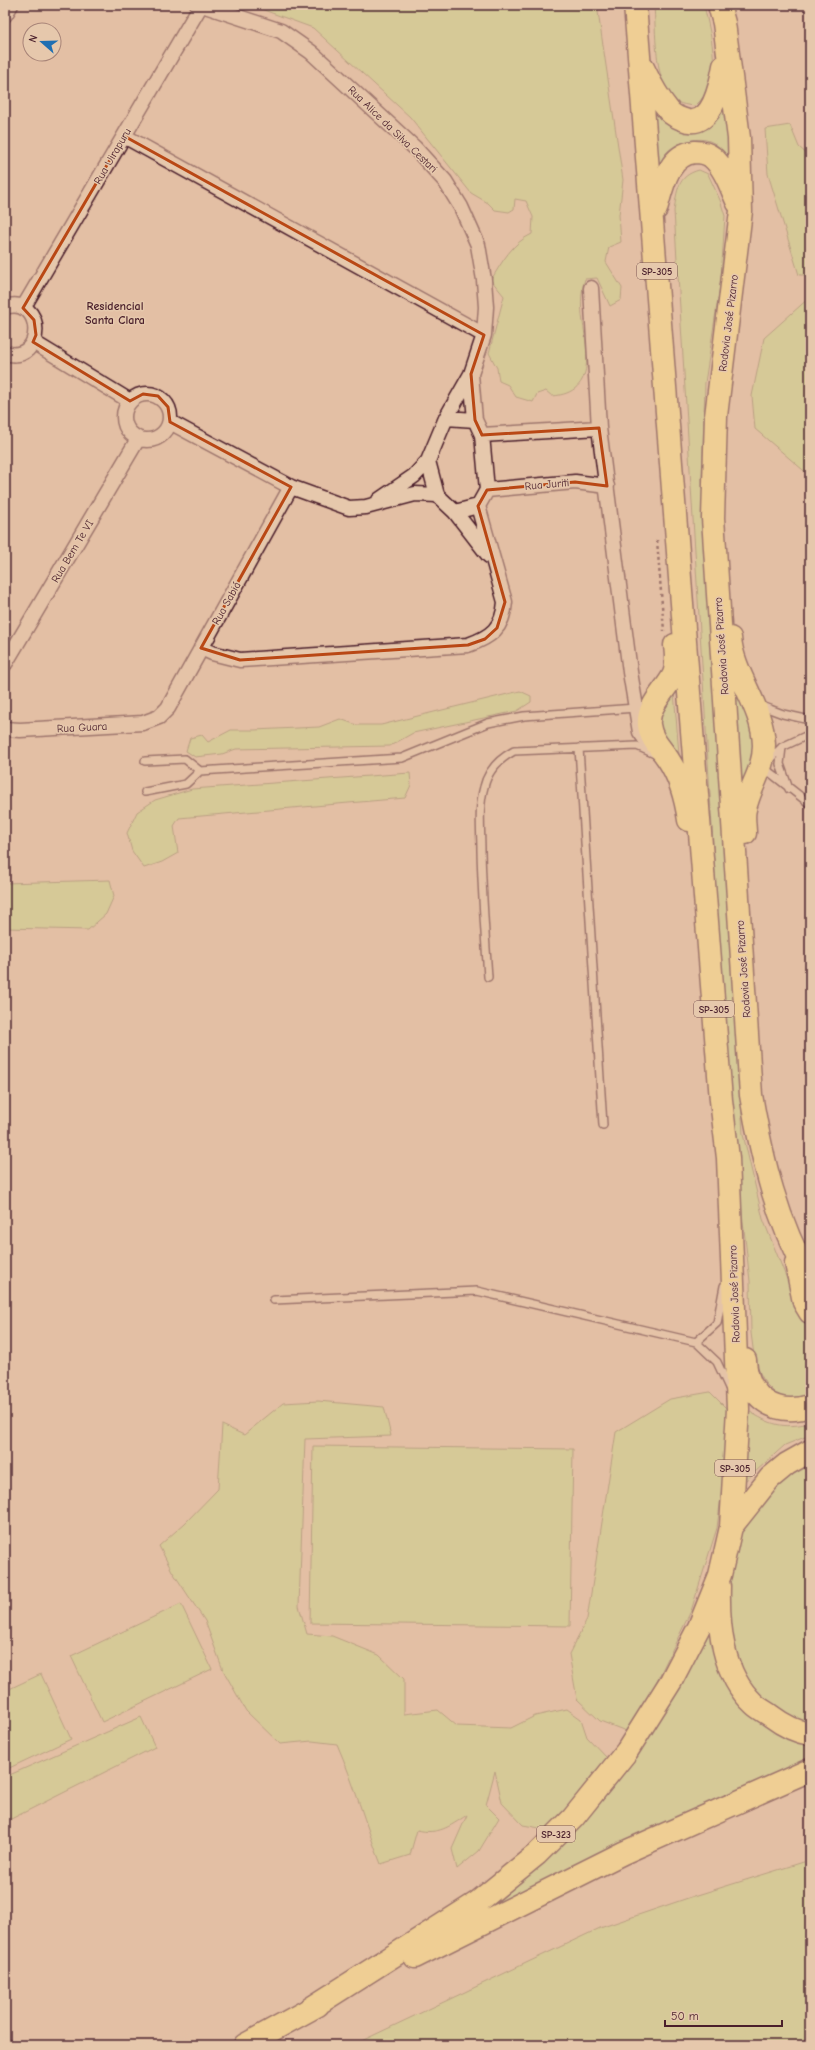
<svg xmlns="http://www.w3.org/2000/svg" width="815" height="2050" viewBox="0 0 815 2050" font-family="'Comic Neue',sans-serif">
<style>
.green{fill:#c6d488;stroke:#887a5a}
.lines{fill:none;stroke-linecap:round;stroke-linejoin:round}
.lane-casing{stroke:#4a1f2b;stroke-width:10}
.street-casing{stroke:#4a1f2b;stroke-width:17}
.primary-casing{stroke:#4a1f2b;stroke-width:25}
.path{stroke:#4a1f2b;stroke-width:2.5;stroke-dasharray:3 3;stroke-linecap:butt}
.lane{stroke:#e6c8ac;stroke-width:7}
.street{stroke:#e6c8ac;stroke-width:14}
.primary{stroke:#fce080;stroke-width:22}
.marked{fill:none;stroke:#b94815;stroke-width:3;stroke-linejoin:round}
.labels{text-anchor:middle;stroke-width:3;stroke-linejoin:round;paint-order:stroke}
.shield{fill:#e6c8ac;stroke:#795252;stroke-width:1}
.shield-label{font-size:10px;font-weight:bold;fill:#4a1f2b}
.street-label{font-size:11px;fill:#4a1f2b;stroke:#e6c8ac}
.neighbourhood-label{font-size:12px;font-weight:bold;fill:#4a1f2b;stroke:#e6c8ac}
</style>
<rect width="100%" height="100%" fill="#e3bfa4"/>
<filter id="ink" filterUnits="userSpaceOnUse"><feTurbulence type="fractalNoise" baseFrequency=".025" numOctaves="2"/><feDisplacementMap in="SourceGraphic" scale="8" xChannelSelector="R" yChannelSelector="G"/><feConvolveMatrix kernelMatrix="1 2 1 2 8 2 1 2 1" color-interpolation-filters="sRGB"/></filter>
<g filter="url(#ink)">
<path class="green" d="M250 5H597L623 180 619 215 621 242 609 247 606 262 622 288 621 300 610 306 597 278 585 279C581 291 581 303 582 315 586 347 599 393 552 396L546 391 537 394 533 402 516 397 508 385 499 381 497 368 489 353 504 296 491 280C502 262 512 243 532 234L533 217 526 201 515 199 514 209 509 212 495 210 488 203 471 193 410 117 313 28Z
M654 5H704C711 38 725 80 695 106 686 105 676 104 670 96 654 75 656 31 654 5Z
M726 83 733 164C727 154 717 142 706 140 694 137 673 144 666 153 663 157 661 162 658 167L652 99 681 129Z
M790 125 799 147 810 157V275H799L768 174 765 129Z
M699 170 708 174 720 200 725 216 721 279 705 383 702 479 743 1134 763 1219 790 1287 810 1330V1392L800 1400 779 1397 765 1383 755 1363 751 1333 750 1281 729 1101 674 211C677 191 677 176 699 170Z
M810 297V476L755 429 752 396 764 338Z
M733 683 744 703 756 742 748 775 740 783Z
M520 691 531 696V702L517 711 413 733 390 746 236 749 222 754 195 757 186 751 190 738 202 735 208 742 231 730H254L319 727 340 719 357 725H381Z
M674 691 679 754 665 741 656 728 666 696Z
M410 773 411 785 405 798 179 818 174 826 178 853 162 862 144 868 132 851 127 833 137 812 155 800 192 789Z
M110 880 114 896 106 914 88 930 5 928V883Z
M710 1392 727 1409 725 1464 717 1528 691 1611 653 1689 626 1731 600 1721 577 1699 569 1654 587 1619 616 1432 670 1399Z
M318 1401 384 1407 391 1436 305 1439 299 1606 307 1634 332 1636 379 1655 404 1679V1714L438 1710 457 1726 511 1728 535 1716 567 1709 581 1719 587 1737 607 1758 598 1774 551 1830 523 1825 502 1803 495 1771 486 1805 499 1818 479 1851 457 1869 452 1849 467 1815C449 1827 438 1835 417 1830L410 1855 381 1864C365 1824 354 1783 337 1744L312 1741 280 1744 246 1711 223 1670 205 1621 172 1571 159 1546 185 1523 218 1489 222 1425 244 1435 283 1403Z
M747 1410C771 1425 782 1429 810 1423V1435L785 1445 745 1481Z
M313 1446 573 1449 570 1626 310 1623Z
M810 1459V1727L760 1699 734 1657 726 1579 739 1529 776 1484Z
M181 1604 212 1669 102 1722 71 1656Z
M714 1610 719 1660 810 1743V1761L491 1908 560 1847 614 1786 656 1725Z
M41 1674 71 1739 5 1770V1691Z
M141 1717 155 1747 5 1822V1777Z
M810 1860V2045H353L600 1928 691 1897Z"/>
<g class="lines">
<g class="lane-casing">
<path id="lane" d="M759 705 783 714 810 720
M782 747 780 764 789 789
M579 748 603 1125
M769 760 782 747 810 734
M145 761 185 759 200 771
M763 767 810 804
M145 792 186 784 200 771 402 758 488 723 524 716 636 708
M488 977C485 935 482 893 481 851 481 830 478 808 484 787 488 770 499 759 514 751L637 746 657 755
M274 1300 477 1291 696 1342 717 1362 730 1390
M696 1342 717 1323 724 1286"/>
</g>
<g class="street-casing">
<path id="street" d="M202 5 281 31 311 52 415 148 445 181 461 207 478 245 484 280 486 307 484 335 471 374 446 418
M5 15 11 5
M124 136 484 335
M591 288 599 428 630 672 640 732 645 739
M5 307C45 294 46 365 5 353
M23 308 201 5
M33 342 130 401
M471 374 475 420
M124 417a23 23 0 1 1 46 0a23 23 0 1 1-46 0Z
M170 422 291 487 349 508 366 507 415 494 437 495 455 512 478 506 487 490 482 435 475 420 446 418 428 461 437 495
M482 435 599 428
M487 490 575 482 607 486
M379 500 414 476 428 461
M455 512 489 556
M201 648 212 653 240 660 468 645C491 637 503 628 505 602L478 506
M5 664 138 439
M5 729 20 730 143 723 159 717 168 708 291 487"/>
</g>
<g class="primary-casing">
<path id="primary" d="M635 5 721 1100 728 1158 738 1409 731 1527
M719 5 724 23 739 138 741 211 716 416 713 518 751 1095C762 1159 777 1223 810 1279
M643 68C650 83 658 98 669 111 673 116 681 119 688 121 713 125 721 83 724 66
M656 209C662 188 668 154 695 152 701 152 707 153 712 157 725 168 731 188 738 203
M730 638C733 675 763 706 764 745 764 771 750 785 745 809 743 816 745 826 745 833
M675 645C676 655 678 667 673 676 665 691 647 706 649 725 651 740 660 747 668 759 680 777 686 800 689 820
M796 1263 804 1302 810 1312
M745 1360C747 1397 774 1417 810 1406
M719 1586C718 1627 722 1674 754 1704 759 1709 766 1712 771 1716 783 1725 796 1732 810 1734
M415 1957 623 1853 810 1770
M305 2012 478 1902 537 1854 573 1818 627 1751 671 1681 699 1627 720 1575 731 1527 770 1478 787 1464 810 1451
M245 2045 318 2005"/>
</g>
<path class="path" d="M657 540 664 631"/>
<use href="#lane" class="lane"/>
<use href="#street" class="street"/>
<use href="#primary" class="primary"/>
</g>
</g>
<path d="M0 0H815V2050H0ZM124 136 484 335 471 374 475 420 482 435 599 428 607 486 575 482 487 490 478 506 505 602 497 628 485 639 468 645 240 660 201 648 291 487 170 422 168 407 158 396 143 394 130 401 33 342 36 335 34 320 23 308Z" fill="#e3bfa4" fill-opacity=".55" fill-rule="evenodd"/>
<path class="marked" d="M124 136 484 335 471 374 475 420 482 435 599 428 607 486 575 482 487 490 478 506 505 602 497 628 485 639 468 645 240 660 201 648 291 487 170 422 168 407 158 396 143 394 130 401 33 342 36 335 34 320 23 308Z"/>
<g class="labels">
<g class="shield">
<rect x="637" y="263" width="40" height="16" rx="3"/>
<rect x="694" y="1001" width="40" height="16" rx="3"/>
<rect x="715" y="1460" width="40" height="16" rx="3"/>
<rect x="537" y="1826" width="38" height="16" rx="3"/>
</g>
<g class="shield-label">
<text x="657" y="275">SP-305</text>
<text x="714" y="1013">SP-305</text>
<text x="735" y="1472">SP-305</text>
<text x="556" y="1838">SP-323</text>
</g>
<g class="street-label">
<text transform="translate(393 129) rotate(44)" y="4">Rua Alice da Silva Cestari</text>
<text transform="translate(112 156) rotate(-60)" y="4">Rua Uirapuru</text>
<text transform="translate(728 323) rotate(-83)" y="4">Rodovia José Pizarro</text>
<text transform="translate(547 484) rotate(-5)" y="4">Rua Juriti</text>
<text transform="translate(72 551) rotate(-59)" y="4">Rua Bem Te VI</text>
<text transform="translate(226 603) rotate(-61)" y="4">Rua Sabiá</text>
<text transform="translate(721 646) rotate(-94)" y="4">Rodovia José Pizarro</text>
<text transform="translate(82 727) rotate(-3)" y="4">Rua Guara</text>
<text transform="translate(743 969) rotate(-94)" y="4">Rodovia José Pizarro</text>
<text transform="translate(734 1294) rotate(-92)" y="4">Rodovia José Pizarro</text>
</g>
<g class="neighbourhood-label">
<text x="115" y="310">Residencial<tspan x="115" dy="14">Santa Clara</tspan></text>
</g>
</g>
<rect width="815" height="2050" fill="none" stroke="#e6c8ac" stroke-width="20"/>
<rect x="10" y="10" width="795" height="2030" fill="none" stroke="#4a1f2b" stroke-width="1.5" filter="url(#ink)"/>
<g transform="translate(42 42) rotate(290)"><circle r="19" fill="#e6c8ac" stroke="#a88478"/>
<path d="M0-3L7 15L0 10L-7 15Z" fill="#1f6fb2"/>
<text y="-6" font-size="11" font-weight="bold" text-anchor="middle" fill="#4a1f2b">N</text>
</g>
<path d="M665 2020v6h117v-6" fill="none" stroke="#4a1f2b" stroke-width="2"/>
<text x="671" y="2020" font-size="12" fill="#4a1f2b" stroke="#e6c8ac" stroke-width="3" paint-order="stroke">50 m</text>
</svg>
